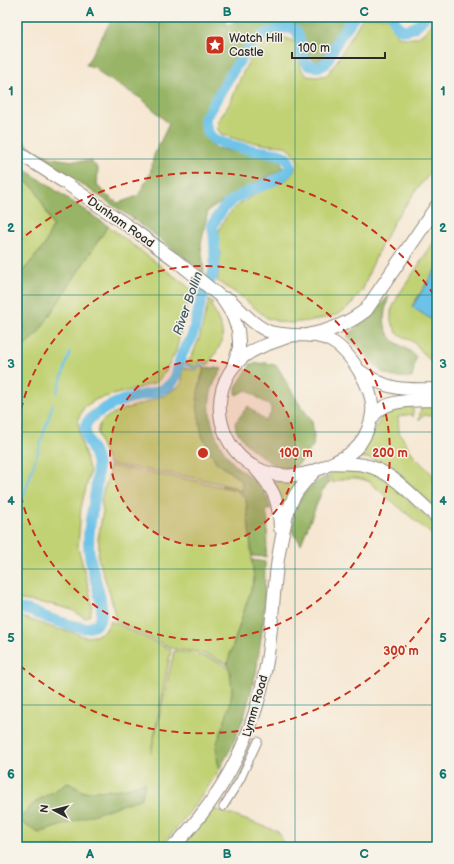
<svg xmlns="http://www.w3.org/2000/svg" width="454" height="864" viewBox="0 0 454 864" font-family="'Balsamiq Sans',sans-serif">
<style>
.green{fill:#c1d275;stroke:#767e50}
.forest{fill:#98b466;stroke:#627048}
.water{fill:#6cc2e8;stroke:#4c768a}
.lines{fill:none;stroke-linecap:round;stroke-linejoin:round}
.stream{stroke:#6cc2e8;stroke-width:2}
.river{stroke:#6cc2e8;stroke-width:11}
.minor-casing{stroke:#90897e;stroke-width:9}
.primary-casing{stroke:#90897e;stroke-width:14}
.trunk-casing{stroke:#90897e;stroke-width:14}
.motorway-casing{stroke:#90897e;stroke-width:15}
.minor{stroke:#fff;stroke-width:7}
.primary{stroke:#fff;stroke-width:12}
.trunk{stroke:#fff;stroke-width:12}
.motorway{stroke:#fff;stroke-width:13}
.grid{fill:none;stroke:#0f766e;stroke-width:1;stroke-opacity:0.55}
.ring{fill:none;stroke:#c8321e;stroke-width:2;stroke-dasharray:7 5}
.labels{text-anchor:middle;stroke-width:3;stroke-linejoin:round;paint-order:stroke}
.poi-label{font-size:12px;fill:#2b2b2b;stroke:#f7f3e8;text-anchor:start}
.street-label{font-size:12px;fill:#2b2b2b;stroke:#f7f3e8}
.water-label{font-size:13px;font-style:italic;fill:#3e5864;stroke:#f7f3e8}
.centre{fill:#c8321e;stroke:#f7f3e8;stroke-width:2}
.ring-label{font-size:12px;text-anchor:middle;font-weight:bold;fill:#c8321e;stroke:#f7f3e8;stroke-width:3;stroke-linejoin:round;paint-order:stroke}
.neatline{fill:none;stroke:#0f766e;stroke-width:1.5}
.grid-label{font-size:13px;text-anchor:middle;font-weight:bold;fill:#0f766e}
</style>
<rect width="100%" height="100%" fill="#f7f3e8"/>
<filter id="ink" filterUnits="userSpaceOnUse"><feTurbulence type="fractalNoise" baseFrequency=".025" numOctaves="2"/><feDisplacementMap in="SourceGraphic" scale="8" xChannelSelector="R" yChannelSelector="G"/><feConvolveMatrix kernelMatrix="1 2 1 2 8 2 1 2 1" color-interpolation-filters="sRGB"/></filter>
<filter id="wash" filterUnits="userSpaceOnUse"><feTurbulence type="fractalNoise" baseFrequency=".012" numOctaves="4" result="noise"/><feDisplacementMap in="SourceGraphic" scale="16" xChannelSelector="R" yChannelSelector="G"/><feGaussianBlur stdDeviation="0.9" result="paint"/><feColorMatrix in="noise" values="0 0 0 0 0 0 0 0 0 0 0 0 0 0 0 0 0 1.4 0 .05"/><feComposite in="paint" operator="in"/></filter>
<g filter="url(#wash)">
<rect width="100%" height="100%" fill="#f6e7d2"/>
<path class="green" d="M363 17H388L398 36C409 40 419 40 427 29 431 25 431 19 437 17V165L417 189 395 220 382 244 370 270 363 289 354 301 345 310 336 315 316 320 292 323 280 322 267 318 239 295 217 281C219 272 220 264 220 256 220 247 217 237 220 228 228 208 251 196 269 187 275 185 281 183 286 180 292 176 295 169 298 162L294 153 285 146 269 145 239 140 221 134 217 128C218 117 226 111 231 101 241 79 247 52 271 41 280 36 288 37 296 43L301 69 307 76 317 77 327 75 336 63Z
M17 176 35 187 53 226 44 246 18 277 17 276Z
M108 226 191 289 176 351 165 372 157 382 135 389 97 399 84 407 78 420 80 437 90 472 81 507 78 547 89 589 92 606 90 615 85 618 72 610 54 605 22 600 17 601V352L38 333Z
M437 237V267L412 306 437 323V357L429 360 415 343 397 333 391 321V311L398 296Z
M209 300 213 302 211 305C226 335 227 337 208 365L202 361 195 367 186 364 192 356 199 339Z
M201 365 205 367 201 377 197 404 202 436 235 476 242 481V492L234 487 191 477 109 464C106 455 96 437 98 429 100 414 133 407 145 403 152 401 157 396 165 396 169 391 177 389 182 383V372L184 368 196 370Z
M410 406 413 408V417L411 414 398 417 399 432 410 450 416 458 437 479V508L390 468 372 459 355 456 372 433 375 432 382 414 390 410Z
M424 406H437V417L424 415 419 420 421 408Z
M109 466 188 479 236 490 246 499 254 580 227 664 208 655 197 652 174 649 116 621 110 594 98 558 99 543 98 539 103 511 101 501 104 488 108 479Z
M351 468C360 470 370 470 378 475 400 488 417 510 437 526V539L368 481C356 477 345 476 333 483L329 473 335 471 350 470Z
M273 481 292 482 295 485 284 509 271 482Z
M19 616 57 629 73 632 85 637 95 636 105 631 111 621 171 650 151 753 174 651C196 654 212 656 230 669L232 690 230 705 217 758 219 770C201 798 183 822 160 847H17V820L39 833 145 782 123 789 84 792 68 783 37 801 21 816 17 815V617Z
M212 808 277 831 281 836 284 847H179Z"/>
<path class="forest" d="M113 17H227L226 26 242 17H356L334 51 316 62 306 54 297 29 258 36 215 97 202 124 215 148 280 159 283 169 236 193 208 211 201 244 204 272 132 218 17 141V134C22 138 25 143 30 147 44 159 72 162 90 161L98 168 97 185 106 195 118 203 138 196 150 174 154 155 169 124 142 99 102 75 95 67 86 65Z
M17 164 108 226 38 333 17 352V276L18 277 44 246 53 226 35 188 17 176Z
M389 296C383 315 380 331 398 344 405 348 411 351 416 357L412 378 393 377 382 372 347 336C362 323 375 309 389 296Z
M267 363 277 366 298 402 312 421 314 435 313 446 298 465 288 468 276 467 247 445 236 430 235 423 248 406 265 421 271 413V407L247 390 236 395V387L251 364Z
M205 367 222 369C219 375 215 380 213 386 203 412 216 446 235 465 254 482 263 482 271 509L266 510 268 522 266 557 252 556 246 499 236 490 222 487V485L234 487 242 492V481L216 462 202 436 197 404 198 391Z
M328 476 330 482 322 491 301 544C299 540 293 535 292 531 292 528 293 524 293 521 296 499 307 485 328 476Z
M252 560 265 562 264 616 256 673 244 717 231 748 219 770 216 746 230 705 232 690 230 670 227 664 254 580Z
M145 782 142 798 39 833 17 820V815L21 816 37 801 68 783 84 792 123 789Z"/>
<path class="water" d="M437 267V323L412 307Z"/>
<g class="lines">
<path class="stream" d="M179 363 195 368 202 364 204 365
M57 393 70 352
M17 517 53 404"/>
<path class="river" d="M393 17C400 38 414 30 425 17
M17 609C29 608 37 614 48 618 59 622 73 626 85 628 92 628 99 624 101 617 105 601 90 569 89 550 86 521 100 492 97 463 96 451 85 440 85 428 86 415 119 401 130 398 145 394 164 394 174 380 178 373 178 364 181 357 183 350 188 345 191 339 196 327 197 314 201 302 204 292 210 283 213 273 216 262 215 247 214 235 214 232 212 228 213 225 214 222 217 218 218 216 224 205 236 197 247 192 256 187 295 177 289 162 288 159 284 156 281 155 276 153 269 153 264 152 254 151 244 149 234 146 217 142 205 139 205 118 219 96 243 45 266 34 270 32 274 31 278 30 283 28 291 27 296 31 301 37 300 45 301 52 302 57 305 61 308 65 315 67 321 68 326 63L339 38 354 17"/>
</g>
</g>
<g filter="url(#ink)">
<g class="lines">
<g class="minor-casing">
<path id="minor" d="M223 807 240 780 258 741"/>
</g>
<g class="primary-casing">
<path id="primary" d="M253 466C273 488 279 498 280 528
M173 847C225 794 255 734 267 661 274 617 273 572 284 528 286 519 288 508 293 499 298 488 307 480 315 471"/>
</g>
<g class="trunk-casing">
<path id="trunk" d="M17 152 67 184 134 230 174 259 221 297 232 314 238 330 239 341V348L233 366
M224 298 230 300C242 311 254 326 270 332 276 334 285 334 292 335
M293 335C305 335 318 335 329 340 350 350 375 390 372 413 371 423 366 435 360 444 351 456 335 461 322 468 303 476 282 478 263 471 218 454 204 392 241 359 256 346 276 342 293 335Z
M360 371C388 391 404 390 437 389
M371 420C383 397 415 401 437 400
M332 463C343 464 353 463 364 465 394 471 414 499 437 517"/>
</g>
<g class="motorway-casing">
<path id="motorway" d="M309 335C331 331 348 324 366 310L437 206"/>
</g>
<use href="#minor" class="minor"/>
<use href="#primary" class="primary"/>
<use href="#trunk" class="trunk"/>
<use href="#motorway" class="motorway"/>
</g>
</g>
<path class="grid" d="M159 17V847M295 17V847M17 159H437M17 295H437M17 432H437M17 569H437M17 705H437"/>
<circle cx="203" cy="453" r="93" fill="#c8321e" fill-opacity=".12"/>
<g class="ring">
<circle cx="203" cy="453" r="93"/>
<path d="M17 433A187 187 0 1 1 17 473"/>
<path d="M436 608A280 280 0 0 1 17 663M17 243A280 280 0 0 1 436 298"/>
</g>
<defs>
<g id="sight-square" transform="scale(1)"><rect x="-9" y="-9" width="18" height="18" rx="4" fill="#c8321e" stroke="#f7f3e8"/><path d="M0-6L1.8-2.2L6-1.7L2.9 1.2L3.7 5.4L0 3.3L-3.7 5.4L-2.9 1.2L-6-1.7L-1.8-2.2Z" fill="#fff"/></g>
</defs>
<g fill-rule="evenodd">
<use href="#sight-square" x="215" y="45"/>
</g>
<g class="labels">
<g class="poi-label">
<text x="229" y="42">Watch Hill<tspan x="229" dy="14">Castle</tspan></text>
</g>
<g class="street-label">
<text transform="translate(121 222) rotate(35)" y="4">Dunham Road</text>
<text transform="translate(255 706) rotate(-74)" y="4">Lymm Road</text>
</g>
<g class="water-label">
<text transform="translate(187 303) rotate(-71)" y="5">River Bollin</text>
</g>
</g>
<circle cx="203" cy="453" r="6" class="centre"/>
<g class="ring-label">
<text x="296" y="457">100 m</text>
<text x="390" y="457">200 m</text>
<text x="401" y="655">300 m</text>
</g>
<rect width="454" height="864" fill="none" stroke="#f7f3e8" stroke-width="44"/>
<g transform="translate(54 810) rotate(277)" stroke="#f7f3e8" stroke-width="3" paint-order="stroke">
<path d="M0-3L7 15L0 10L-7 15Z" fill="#2b2b2b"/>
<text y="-6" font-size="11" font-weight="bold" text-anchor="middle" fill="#2b2b2b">N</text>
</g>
<path d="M292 52v6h93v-6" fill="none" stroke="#2b2b2b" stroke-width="2"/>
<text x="298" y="52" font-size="12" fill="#2b2b2b" stroke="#f7f3e8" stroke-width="3" paint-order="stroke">100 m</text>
<rect x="22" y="22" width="410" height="820" class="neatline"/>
<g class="grid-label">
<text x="90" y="16">A</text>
<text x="227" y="16">B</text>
<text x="364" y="16">C</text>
<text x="11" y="95">1</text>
<text x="443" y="95">1</text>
<text x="11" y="232">2</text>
<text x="443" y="232">2</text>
<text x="11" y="368">3</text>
<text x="443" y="368">3</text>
<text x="11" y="505">4</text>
<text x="443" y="505">4</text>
<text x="11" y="642">5</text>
<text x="443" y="642">5</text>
<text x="11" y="778">6</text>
<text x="443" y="778">6</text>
<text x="90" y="858">A</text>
<text x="227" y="858">B</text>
<text x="364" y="858">C</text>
</g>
</svg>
